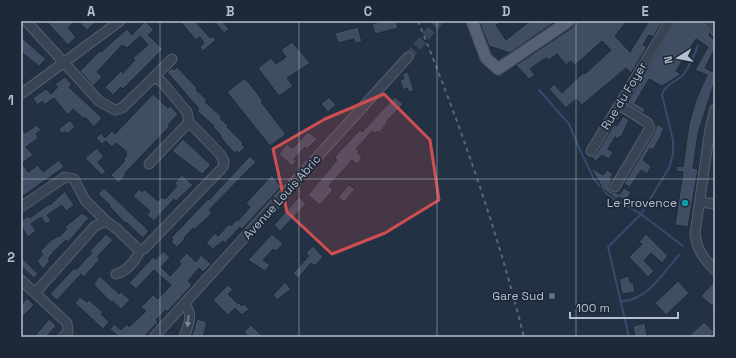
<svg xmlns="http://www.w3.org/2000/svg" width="736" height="358" viewBox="0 0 736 358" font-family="'Space Grotesk',sans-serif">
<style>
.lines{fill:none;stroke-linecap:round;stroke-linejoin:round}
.stream{stroke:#354b6c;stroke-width:2}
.building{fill:#404e64;stroke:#1f2a3a}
.minor-tunnel{stroke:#394659;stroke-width:9;stroke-dasharray:9 4.5;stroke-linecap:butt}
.minor-casing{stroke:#535e6d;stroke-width:11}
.major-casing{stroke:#424c5c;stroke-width:13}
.minor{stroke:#384353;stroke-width:9}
.major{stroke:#566273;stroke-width:11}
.rail{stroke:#59677b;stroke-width:2;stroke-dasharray:4 4;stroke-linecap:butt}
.oneway{fill:#7d8796}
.marked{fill:#ce4e51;fill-opacity:0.2;stroke:#ce4e51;stroke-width:3;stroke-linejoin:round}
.grid{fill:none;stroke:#b5becd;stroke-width:1;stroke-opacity:0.55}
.culture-dot{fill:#0f9aa8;stroke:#1d2838;stroke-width:1.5}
.service-dot{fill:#5c6f8a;stroke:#1d2838;stroke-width:1.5}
.labels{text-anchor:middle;stroke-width:3.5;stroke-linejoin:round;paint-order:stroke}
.street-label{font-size:12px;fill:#b5becd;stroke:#1d2838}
.poi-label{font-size:12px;fill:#b5becd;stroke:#1d2838;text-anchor:end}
.neatline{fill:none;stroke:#b5becd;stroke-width:1.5}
.grid-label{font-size:13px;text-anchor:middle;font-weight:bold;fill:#b5becd}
</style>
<rect width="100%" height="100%" fill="#233144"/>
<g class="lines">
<path class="stream" d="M539 90 569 124 580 150 594 179 608 195 641 214 683 246
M620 301C645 303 664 272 679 255
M629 337 608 247 641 214 669 168 673 154V140L662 95C665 84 674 83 682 76 687 71 696 52 698 45"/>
</g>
<path class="building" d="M46 21H75L68 28 76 37 68 45Z
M78 21H97L87 30Z
M145 21 154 30 148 35 163 49 123 89 121 87 113 95 105 87 121 71 123 73 135 60 133 58 148 45 140 36 127 48 122 45 97 72 102 77 93 86 80 71 100 51 101 52 127 29 132 35Z
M180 21H195L210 38 212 36 216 40 203 51 200 47 204 43 200 37 196 40Z
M214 21H222L229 29 224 33Z
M383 21H396L398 28 375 34 372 24Z
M479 21H505L496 25 506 40 530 21H556L510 53 489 46Z
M577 21H627L615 36 630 52 649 21H663L653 37 649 35 643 45 647 47 631 73 626 68 582 105 576 99 566 108 549 89 554 84 562 93 583 73 585 74 611 50 602 41 575 65 571 61 566 65 557 54 549 60 547 58 542 60 530 69 535 75 529 79 516 65 573 27Z
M676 21H702L710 33 709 35 715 41V48L705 68 715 73V80L698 133 693 168 698 169 688 227 675 225 683 172 676 171 677 166 683 167 689 124 696 100 707 75 695 70 708 47 696 39 676 71 681 74 662 86 649 79 635 103 645 109 643 113 627 103Z
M358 27 362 42 355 43 354 39 338 43 335 33Z
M21 37 46 59 39 66 21 52Z
M292 42 310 63 287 78 293 86 279 96 258 68 271 58 276 64 286 57 281 50Z
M177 67 197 88 196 90 204 97 207 101 205 102 222 117 220 118 228 126 227 127 243 143 242 145 245 147 239 153 237 151 235 153 227 145 220 136 221 135 213 127 214 126 197 111 199 109 167 72 172 68 174 70Z
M408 72 414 91 409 92 407 88 403 90 400 80 404 79 402 74Z
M65 77 72 85 69 87 102 118 94 127 85 117 84 119 73 109 68 115 54 98 44 105 43 101 37 105 33 98 46 89 51 94 58 87 55 84Z
M245 78 263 101 261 102 285 133V135L270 146 227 92Z
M153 94 168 108 170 106 178 114 168 125 170 126 125 173 126 174 119 183 111 175 125 161 123 160 127 155 125 153 127 152 116 143 112 147 106 141 102 144 96 138 101 133 105 138 112 131 115 134Z
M329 97 336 105 328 112 321 104Z
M395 97 403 104 386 122 387 123 379 133 377 131 375 134 372 131 356 149 359 151 358 153 362 158 357 164 352 160 329 186 333 190 320 205 308 195 337 160 335 158 339 152 360 130 362 132Z
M623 116 629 120 621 137 620 136 618 139 615 137 608 149 613 152 609 159 602 155 596 161 591 157 596 154 612 128 615 125 617 126Z
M70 120 75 127 67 134 65 131 62 134 59 129Z
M657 124 664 128 661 133 662 134 653 150 650 148 643 160 651 166 647 174 641 170 630 187 624 184 655 131Z
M37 125 41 130 36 134 38 138 26 147 33 155 22 163 28 172 38 165 43 172 59 160 64 167 23 196 21 192V128L25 133Z
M308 132 317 139 307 149 305 147 294 159 296 161 292 166 279 154 287 144 292 148 294 147Z
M183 139 211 165 202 174 172 151Z
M97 148 104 157 98 162 106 172 102 175 85 158Z
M250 156 256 162 209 210 212 213 195 229 193 228 184 238 185 239 177 247 171 242 173 239 171 238 208 199 209 200Z
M590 167 603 175 607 170 613 174 610 178 612 180 609 187 612 192 620 194 624 188 631 192 625 202 619 197 617 199 600 187 601 185Z
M182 175 193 185 176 201 174 199 154 221 147 215 150 211 133 196 139 189 142 192 144 189 158 201 162 197 165 199 177 186 174 184Z
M272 175 281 187 242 229 240 227 225 243 223 241 213 249 206 243 215 233 218 236 229 224 231 226 237 219 238 221 250 207 246 203Z
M349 185 355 189 344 202 338 197Z
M104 188 149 231 143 238 126 222 125 223 109 206 110 205 98 194Z
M65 191 74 205 66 211 62 205 47 215 51 220 46 224 41 217 31 224 36 231 28 237 21 226V221L28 216 30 218 49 204 50 205Z
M299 197 306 204 280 231 274 225Z
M82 213 89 218 68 242 66 240 55 250 48 259 50 261 43 269 37 261 43 254 40 252 50 241 58 236 59 237 67 229 65 227Z
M106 234 113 240 97 257 100 259 84 277 81 274 57 300 50 294 74 268 76 270 86 259 92 253 90 251Z
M272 234 283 244 276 251 273 249 263 260 270 265 265 271 248 260Z
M646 234 668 256 662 263 651 253 644 261 654 271 648 277 629 257 642 244 639 242Z
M313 246 323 257 315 266 311 263 298 278 293 273 309 256 306 253Z
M163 251 170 257 161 267 170 276 181 264 179 261 187 253 196 262 201 255 211 264 203 272 199 268 188 281 192 285 167 312 166 310 156 320 158 322 144 337H119L110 329 114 324 121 330 127 324 129 327 146 311 141 307 153 295 158 299 171 285 154 270 136 289 129 283 153 257 156 259Z
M21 257 38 274 34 278 21 266Z
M100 276 119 294 121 292 130 300 121 309 112 301 111 302 96 287 94 283Z
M629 276 630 283 633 282 635 292 622 294 619 279Z
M678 281 689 293 666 315 655 303Z
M715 281V304L712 306 701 296Z
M285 282 291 289 277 300 273 295Z
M228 285 233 290 228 294 238 304 239 303 242 306 244 304 249 309 242 315 235 308 228 315 213 300Z
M80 297 87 302 89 300 103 312 101 314 109 322 103 329 75 303Z
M27 298 34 305 21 318V305Z
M49 319 56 326 46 337H34Z
M197 319 207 322 203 337 192 336Z
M704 322 714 332 709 337H688Z
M645 323 647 337H635L633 326Z
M251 325 263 337H249L244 332Z"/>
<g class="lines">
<path class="minor-tunnel" d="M408 57 439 21"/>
<g class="minor-casing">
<path id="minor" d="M26 21 99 101 115 110 122 108 154 77 162 82 187 112 189 122 220 154 224 161 223 167 145 248 140 251 117 229 106 221 95 226 35 293
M708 21 715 30
M154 77 172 59
M21 94 120 21
M715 109 710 129 695 234C697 250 704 259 715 270
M591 151 670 21
M149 164 189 122
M615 187 650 128 648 123 619 105
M700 202 715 204
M21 207 65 177 74 179 85 200 106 221
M116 274C127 271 135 261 140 251
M21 280 67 323 68 332 63 337
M154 337 408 57
M184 337C188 326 194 315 185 305"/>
</g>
<g class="major-casing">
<path id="major" d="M472 21 486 58 498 69 569 21"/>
</g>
<use href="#minor" class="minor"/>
<use href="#major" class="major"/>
<path class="rail" d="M418 21C460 124 497 229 524 337"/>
</g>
<defs><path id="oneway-solid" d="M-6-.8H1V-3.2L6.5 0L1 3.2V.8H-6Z"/></defs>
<use class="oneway" href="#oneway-solid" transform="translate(188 321) rotate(97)"/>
<path class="marked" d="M384 94 430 140 439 200 385 233 332 254 287 212 273 149 325 119Z"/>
<path class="grid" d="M160 21V337M299 21V337M437 21V337M576 21V337M21 179H715"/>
<circle class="culture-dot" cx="685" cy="203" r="4"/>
<circle class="service-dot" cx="552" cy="296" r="4"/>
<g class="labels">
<g class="street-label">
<text transform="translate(624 96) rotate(-59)" y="4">Rue du Foyer</text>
<text transform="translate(282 197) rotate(-48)" y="4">Avenue Louis Abric</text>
</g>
<g class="poi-label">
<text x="677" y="207">Le Provence</text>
<text x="544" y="300">Gare Sud</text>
</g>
</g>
<rect width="736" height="358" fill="none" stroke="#1d2838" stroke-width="44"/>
<g transform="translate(678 58) rotate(259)" stroke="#1d2838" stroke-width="3" paint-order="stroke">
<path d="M0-3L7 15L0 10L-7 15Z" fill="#b5becd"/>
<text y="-6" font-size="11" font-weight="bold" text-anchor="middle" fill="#b5becd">N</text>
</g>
<path d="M570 312v6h108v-6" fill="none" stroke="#b5becd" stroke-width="2"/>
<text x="576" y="312" font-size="12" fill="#b5becd" stroke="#1d2838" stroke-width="3" paint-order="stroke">100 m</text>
<rect x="22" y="22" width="692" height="314" class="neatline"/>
<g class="grid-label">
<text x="91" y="16">A</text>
<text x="230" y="16">B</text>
<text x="368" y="16">C</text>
<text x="506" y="16">D</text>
<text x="645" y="16">E</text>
<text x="11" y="105">1</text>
<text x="11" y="262">2</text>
</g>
</svg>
